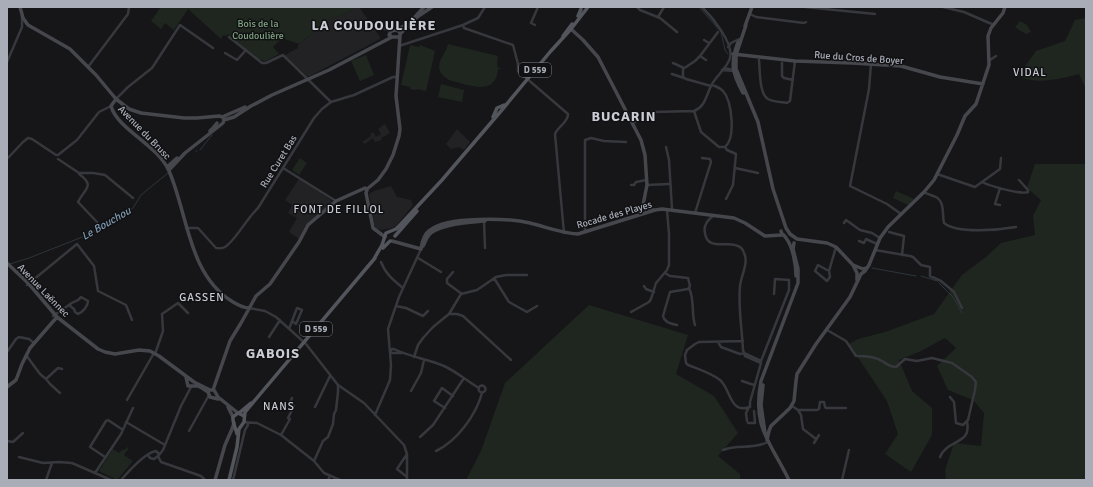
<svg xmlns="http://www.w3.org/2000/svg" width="1093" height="487" viewBox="0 0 1093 487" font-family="Signika,sans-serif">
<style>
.built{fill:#222225}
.green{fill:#1e261f}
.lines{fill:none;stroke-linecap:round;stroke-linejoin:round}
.stream{stroke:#2c353c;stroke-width:1}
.street{stroke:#37383d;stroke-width:2.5}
.secondary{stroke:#45474d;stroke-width:3.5}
.primary{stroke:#53555c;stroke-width:3.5}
.labels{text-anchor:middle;stroke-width:3;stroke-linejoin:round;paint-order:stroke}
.shield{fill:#111113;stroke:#7b7e86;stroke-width:1}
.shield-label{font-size:9px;font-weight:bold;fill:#a8adb8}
.park-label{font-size:10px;fill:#7fa381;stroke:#111113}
.street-label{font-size:10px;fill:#a8adb8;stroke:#111113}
.neighbourhood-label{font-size:11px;letter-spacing:1px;fill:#c9ccd4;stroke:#111113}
.water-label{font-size:11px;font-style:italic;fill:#7f9bb3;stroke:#111113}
.district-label{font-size:14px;font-weight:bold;letter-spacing:1px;fill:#c9ccd4;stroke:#111113}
</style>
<rect width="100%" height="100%" fill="#161618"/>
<path class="built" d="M359 7 380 37V39L310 76H307L285 55 298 48V45L330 19 347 13Z
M385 124 390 133 381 138 382 140 375 142 373 138 365 144 362 142 371 136 370 134 373 132 376 137 381 134 378 129Z
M457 129 470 142 464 150 459 147 451 149 446 144Z
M299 179 328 198 332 201 331 203 305 226 299 239 289 232 297 218 288 213 292 205 285 200Z
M391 186 397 197 411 200 413 205 396 226 393 228 381 230 376 228 373 223V215L369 194 374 191Z"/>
<path class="green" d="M159 7H359L347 13 330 19 299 44 282 38 273 47 279 54C275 56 269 60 265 61 258 62 234 39 228 34L226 36 223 35 221 39 188 9 174 30 165 23 161 29 151 21 160 8Z
M1086 18V89L1079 74C1060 79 1037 85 1018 76L1036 51 1065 41 1075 20Z
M1020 21 1027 25 1031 32 1026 34C1022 31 1018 30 1015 27Z
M448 44 498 56 497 62 498 68H500V69H498C496 98 466 84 449 80 429 68 445 57 448 44Z
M410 45 419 47 420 45 435 51 426 91 417 89 416 90 410 89V87L401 85Z
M366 55 374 75 360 81 351 61Z
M441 84 464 90 462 102 438 97Z
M300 158 307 163 299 175 292 170Z
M1086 163V480H946L945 470 954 443 981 446 984 413 973 400 948 390 937 366 956 348 945 338 921 351 899 360 912 391 932 408V435L911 472 885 454 898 434 887 401 849 344 858 339 885 332 934 314 962 275 986 257 1001 243 1035 235 1033 216 1041 200 1027 188 1035 164H1085Z
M896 191 914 199 908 205 893 198Z
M589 305 688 335 676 374 714 396 738 433 718 456 740 474V480H466L481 451 505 383Z
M127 447 129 448 124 455 133 461 118 479H115L99 471 113 449 119 453 122 450 126 449Z"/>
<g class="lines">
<path class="stream" d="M699 7 721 32 725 50 728 54
M200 150 212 135
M196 151H197
M10 264 29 258 90 234 108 222 133 208 141 195 168 173
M872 268 916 276
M921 276 937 281
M939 283 953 297 962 313"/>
<path class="street" d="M637 7 640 10 660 18 677 32
M805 7 875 14
M943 7 964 12 994 25
M750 14 756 17 804 23 806 22
M658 17 664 7
M463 25 464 28 513 45 518 64V71L568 114C568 123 558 126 555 134L564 233
M535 25 531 23 538 7
M382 28 391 31
M229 37 262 63H266L283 55 331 102
M704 40 709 43
M399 46 463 25 478 18 485 7
M728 47 731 43 739 39
M225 53 237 60 246 50
M700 56 706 60
M759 60C760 69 759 94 768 99 773 102 781 102 787 103L790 101 795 61
M990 60 996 56
M7 62 22 27V16
M673 63 684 68
M782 63V76L784 78 793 80
M871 64 869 89 850 186 887 204 901 214
M88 67 128 14 129 7
M724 68 734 70
M722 70 734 71
M672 74 684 78
M712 85C715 86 720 88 723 91 732 101 736 138 725 147L727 150 736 154 733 185 726 199
M711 86 686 79 683 77V69L695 61 700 56 718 32
M116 99 128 87 152 68 180 25 213 48
M694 111 701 132 719 147H725
M633 123 653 112 694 111C705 107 706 96 711 86 715 77 728 67 730 58 734 43 712 17 702 7
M666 147 669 160 672 209
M56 155H58L77 140 99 112 111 106
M7 159 23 142 28 138 32 139 56 155
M58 159 79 173H93L105 175 133 198
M283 168 336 201
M735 168 758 173
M79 174C96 186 84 189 78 202L97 222
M937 174 975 187 1000 169 1001 158
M982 182C990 186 1021 195 1028 192V190L1019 180
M631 185H634L636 182 646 180
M647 185 669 184
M924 192C928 195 932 195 936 197 945 202 942 215 944 223 957 234 999 230 1016 227
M1000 205 995 204 1000 188
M695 213 711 162 710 159 702 158
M714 215C708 220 703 225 705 233 707 250 725 242 735 245 740 246 743 249 744 253 749 262 741 276 740 286 738 307 742 329 743 350L745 356 761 363
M484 221 485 248
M844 223 846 220 860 230 872 233 880 238
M186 228H198L216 248C219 248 222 249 225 247 235 241 247 218 258 208L314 118 322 109 331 102 354 95 393 77H397
M585 231V140L591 138 604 141 626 142
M889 232 904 236 902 255
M859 241 864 243 866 239 877 244
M875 250 910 256 913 257 921 265 930 267V276L941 281 954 292 962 308
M418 258 441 272
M381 262C385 273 393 280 403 288
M827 270 818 265 815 271 827 281 830 277 829 271 836 247
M453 272 447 279V283L462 294
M665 273 670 276 688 278 690 286 688 289 670 292 663 316C664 322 671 324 677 325
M494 278 509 302 527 312 537 306
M27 285 77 244 94 266 98 291 126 305 132 320
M644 286 646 289 654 292
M689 288C695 300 691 313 695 325
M396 306 406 308 423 316 428 311
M249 308 265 311 276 317 306 344 338 385 364 403 404 445 407 454V480
M631 312 649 302 651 299 656 283 667 270 669 265V234L667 210
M450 314H457L463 316 511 360
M53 316 69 305 74 309 75 312 78 314C83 312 88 306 88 301L81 297C78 302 73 301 69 305
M289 329 297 308 302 310 296 324 292 321
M827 330 846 341 856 356C864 356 875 356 882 361 887 364 890 367 896 367L905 359 917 361 932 358 952 363 972 377 976 382 975 390 968 420 963 425 956 423 954 402 950 397
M269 337 280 320
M743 341 699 342 695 344 687 350 685 355 686 363 688 365C698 369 711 373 720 380 731 389 729 414 750 407
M718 342 721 347 740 354 744 353
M7 352 16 339 19 337 29 339 34 343
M390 352 392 349H394C410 357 428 359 444 366 457 372 467 381 479 388
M391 353H402
M744 353 761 361
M155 354 163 331 162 314 178 303 188 313
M26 355 40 374 46 379 58 368 62 369
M414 357 418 345 423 338 433 327 449 314 461 294 477 290 496 277 506 275H527
M761 361 789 290V280L775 279 774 294
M46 379 50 384 60 393
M742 381 754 385
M478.5 389a3.5 3.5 0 1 1 7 0a3.5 3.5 0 1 1-7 0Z
M411 391 421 373 424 360
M127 400 154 353
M792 406 798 410H817L819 409 820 402H824L825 407 826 408H846
M315 407 330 376
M750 407V402L761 363
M445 408 434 401 442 388 453 396
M798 410 801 415 803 429 816 439
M375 415 390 380 391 365 388 329 399 297 421 249
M747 421 746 413 748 409
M126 422 165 445
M244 422 257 423 281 435 314 461 324 473 340 480
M748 423H755L754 411
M189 431 209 395
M281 435 290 419 288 418 294 406 290 403 292 398
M420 437 433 425 464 378
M7 441 13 442 23 433
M814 443 819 435
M723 450C738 444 752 450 768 442
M436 451C457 441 476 415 482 393
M407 454 397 469 407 477
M159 455 163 450 181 406 191 387
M158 456 161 462 201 476 205 480
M19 457 43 463 59 462 72 463 111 480
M105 457 90 447 106 421 108 420 123 430
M940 457C947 439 972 445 967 422
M314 461 323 441 328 437 333 424 334 414 336 410 338 392V385
M95 473 121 434 133 408
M46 480 52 463
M121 480C128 472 146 452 156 451L159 454 158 456 154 459 150 458 148 455
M233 480 245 430 248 425 247 422
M328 480 330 476
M842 480 849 450"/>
<path class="secondary" d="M20 7 23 18 28 25 70 49 96 75 116 99 129 109 141 113 184 118H197L219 116 223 117 224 120 223 123 185 153 169 170
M415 17 424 7
M746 25 736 55V69L758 122 773 189 786 228 790 234 797 239 827 243 836 247 853 265 857 273V280
M745 26 752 7
M571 29 583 40 598 57 641 140 645 155 647 185 643 205 639 215
M396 30 406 25
M396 30 400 32V37H392L389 35 391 31Z
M401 33 417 17 432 7
M738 42C730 63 732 73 743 93
M733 54 795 61 852 63 901 66 940 77 983 84
M116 99 111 106C117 129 158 145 169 171 188 214 188 275 233 302 238 305 243 308 249 308
M222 117 245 107
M224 120 234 117 251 106 272 95 329 70 392 37
M210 131 213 128 217 123
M167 167 177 158
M367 189 378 180 386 169 393 155 399 136 400 129 396 96 400 36
M644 207 653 210
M781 231C781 235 784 234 786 238 793 247 796 265 796 276
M392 241 421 249
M423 246C425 243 426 238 429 235 438 224 471 222 485 221
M421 249C422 242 424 234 430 230 447 216 508 218 530 223 546 227 561 233 578 234L655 210 662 209 734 218 745 223 765 236 782 235
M7 263 29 284 57 317 98 349 105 352 115 354 139 350 150 351 159 356 194 382 210 390H214L218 397 238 413
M853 265 863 269 867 268
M186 377 188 386H198L202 388 208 392 210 397 218 399
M763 385 761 405 765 433
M7 387 16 380 22 364 30 348 57 317
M213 390 230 341 241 323 256 296 270 284 299 242 308 225 336 201 365 188 367 190 366 193 373 228 385 237
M228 407 233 417
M767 440 769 431 771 426 790 408 794 401 796 381 797 374 816 344 850 297 861 274 865 271 869 265 880 238 888 227 924 192 934 180 957 135 965 116 976 104 989 65 988 36 991 28 1003 13 1005 7
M215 480 225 445 232 429 234 423
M789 480C770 441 752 428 761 381L798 283V269L793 249 794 243"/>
<path class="primary" d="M578 16 581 9
M563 36 572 24
M493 117 497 108 504 105
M395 236 417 211
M383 248 390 241
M374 259 382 245 386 233 396 229 400 225 442 180 501 111 550 52 571 29 588 7
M239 413 251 403
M237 434C236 428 232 423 233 417L238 413 244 416
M229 480 237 447 239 429 244 422 245 412 375 258"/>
</g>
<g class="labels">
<g class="shield">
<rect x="519" y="63" width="32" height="14" rx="3"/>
<rect x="300" y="322" width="32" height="14" rx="3"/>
</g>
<g class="shield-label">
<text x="535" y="73">D 559</text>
<text x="316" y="332">D 559</text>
</g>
<g class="park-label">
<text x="258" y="27">Bois de la<tspan x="258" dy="12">Coudoulière</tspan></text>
</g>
<g class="street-label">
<text transform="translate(859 57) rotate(4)" y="4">Rue du Cros de Boyer</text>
<text transform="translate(145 132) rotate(46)" y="4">Avenue du Brusc</text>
<text transform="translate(278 161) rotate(-58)" y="4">Rue Curet Bas</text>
<text transform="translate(614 214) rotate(-16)" y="4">Rocade des Playes</text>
<text transform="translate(44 290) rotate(46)" y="4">Avenue Laënnec</text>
</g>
<g class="neighbourhood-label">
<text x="1030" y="76">VIDAL</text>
<text x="339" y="213">FONT DE FILLOL</text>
<text x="202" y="301">GASSEN</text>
<text x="279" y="410">NANS</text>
</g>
<g class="water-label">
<text transform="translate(106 223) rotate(-30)" y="4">Le Bouchou</text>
</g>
<g class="district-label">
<text x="374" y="30">LA COUDOULIÈRE</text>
<text x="624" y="121">BUCARIN</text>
<text x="273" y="358">GABOIS</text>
</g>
</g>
<rect width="1093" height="487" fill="none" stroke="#a8adb8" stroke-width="16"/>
</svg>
